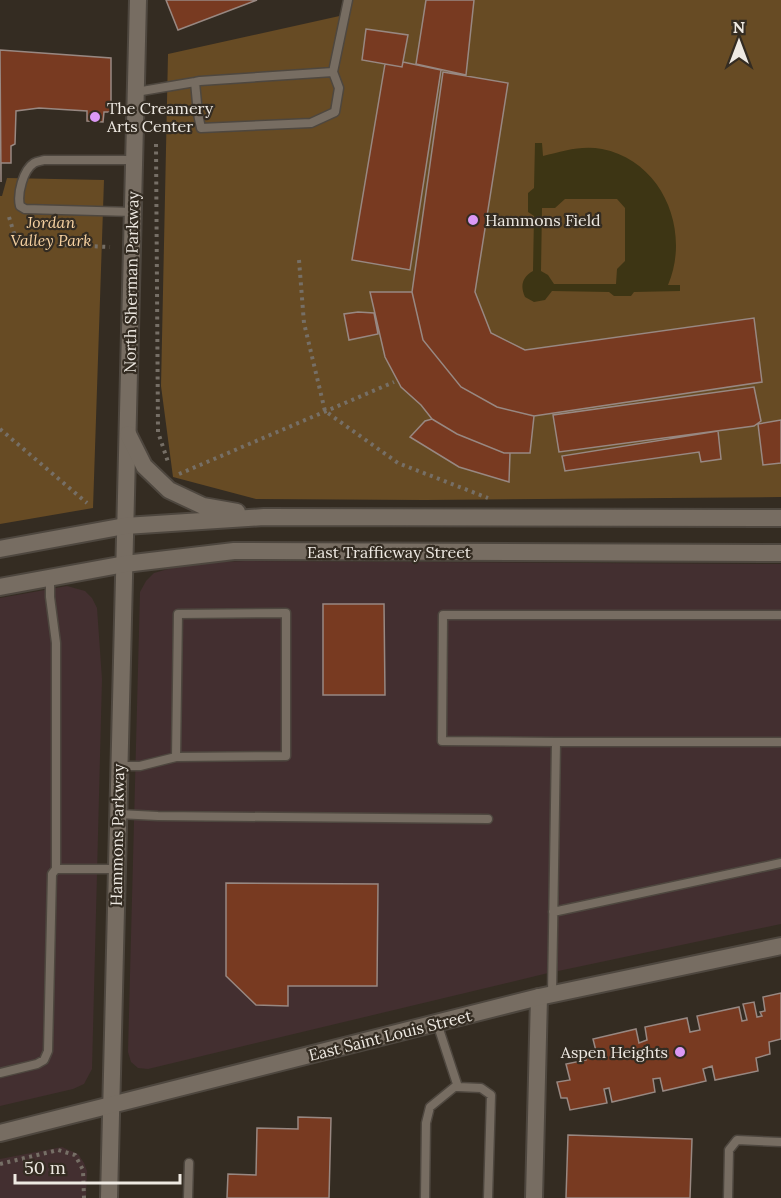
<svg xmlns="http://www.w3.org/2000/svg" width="781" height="1198" viewBox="0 0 781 1198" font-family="Lora,serif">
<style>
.commercial{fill:#432f30}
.green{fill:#674b24}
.sand{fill:#3d3514;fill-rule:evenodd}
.building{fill:#783a21;stroke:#988882;stroke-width:1.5}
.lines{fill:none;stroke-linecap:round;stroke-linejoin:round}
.service-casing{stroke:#4e473f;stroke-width:11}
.minor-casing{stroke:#4e473f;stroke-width:20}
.secondary-casing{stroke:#4e473f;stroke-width:20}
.path{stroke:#766f66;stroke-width:4;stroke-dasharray:3 4.5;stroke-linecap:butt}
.service{stroke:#776d62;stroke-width:8}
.minor{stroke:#776d62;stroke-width:16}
.secondary{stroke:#776d62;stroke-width:16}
.poi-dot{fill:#db99f5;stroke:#342c22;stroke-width:2}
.labels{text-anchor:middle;stroke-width:4.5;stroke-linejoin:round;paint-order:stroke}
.poi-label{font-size:16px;fill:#eee9e2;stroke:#342c22;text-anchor:start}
.park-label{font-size:16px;font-style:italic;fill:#f6d1a1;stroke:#342c22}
.street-label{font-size:16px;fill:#eee9e2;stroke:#342c22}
</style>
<rect width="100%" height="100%" fill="#342c22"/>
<path class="commercial" d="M245 561 781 564V924L544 974 148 1069 138 1068 131 1062 128 1052 140 592 146 581 154 573 168 569 196 563Z
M67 586 85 591 92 598 97 608 102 679 92 1069 84 1084 73 1089 0 1106V598Z
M62 1147 78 1154 84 1163 87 1171 86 1198H0V1159Z"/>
<path class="green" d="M346 0H781V497L425 500 256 499 173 477 161 386 168 54 344 15Z
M7 178 104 180 93 508 0 524V196H2Z"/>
<path class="sand" d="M535 143H542L543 156C563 151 582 145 602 149 663 161 691 231 668 285H680V291L634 292 631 296H614L609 292 552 291 545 300 534 302 525 297C520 286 522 277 533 271L534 216 528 212V193L534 188ZM565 199H617L625 208V261L617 269 616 284H554L548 275 541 271 542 208H555Z"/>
<path class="building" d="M166 0H257L178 30Z
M426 0H474L466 75 416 64Z
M366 29 408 35 402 67 362 60Z
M0 50 111 58V112H104L103 122 87 121V111L39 108 16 111 15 144 11 146V163H1V182Z
M403 62 441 70 410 270 352 260 385 64 402 67Z
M443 72 508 83 475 292 491 333 525 350 754 318 762 382 534 416 497 407 461 387 423 340 412 292Z
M370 292H412L423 340 461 387 497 407 534 416 530 453H504L457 434 432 419 421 405 401 387 385 357Z
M358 312 374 313 378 334 349 340 344 314Z
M754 387 761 421 754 426 559 452 553 415Z
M432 419 457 434 504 453H510L509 482 459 467 410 437 425 421Z
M781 420V463L763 465 758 424Z
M718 431 721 459 701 462 699 452 565 471 562 456Z
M323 604H384L385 695H323Z
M226 883 378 884 377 986H288V1006L256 1005 226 976Z
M781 993V1039L769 1042 770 1054 756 1058 758 1071 715 1080 712 1066 703 1069 706 1081 663 1091 660 1078 653 1079 655 1092 612 1102 609 1088 604 1089 607 1103 570 1110 567 1098H561L557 1082 570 1080 566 1064 586 1060 584 1053 596 1051 593 1039 636 1029 639 1043 647 1040 645 1027 687 1018 690 1032 700 1030 697 1016 739 1007 742 1021 747 1020 743 1004 754 1002 757 1017 762 1016 760 1012 765 1011 763 997Z
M298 1117 331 1118 329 1198H227L228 1174 256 1175 257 1128 298 1129Z
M568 1135 692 1139 690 1198H566Z"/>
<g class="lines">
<g class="service-casing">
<path id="service" d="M333 72 348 0
M136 92 195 82 200 81 333 72 339 88 335 112 311 123 201 128 198 114 195 82
M133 212 25 209 20 206C17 194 23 170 34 163 37 161 41 161 44 160H134
M50 578V597L56 643V869
M556 742 442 741 443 615H781
M119 766H140L176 757 286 756V613L178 614 176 757
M118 814 158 816 488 819
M553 912 781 863
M552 994 556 742H781
M437 1023 458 1087 481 1088 491 1095 488 1198
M0 1073 37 1064 44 1060 48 1051 52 874 56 869H117
M188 1198 189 1163
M425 1198 426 1123 430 1107 457 1085
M728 1198 729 1150 737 1140 781 1142"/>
</g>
<g class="minor-casing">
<path id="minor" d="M109 1198 138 0
M534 1198 539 997"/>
</g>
<g class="secondary-casing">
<path id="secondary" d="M128 434 144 466 169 490 203 506 237 512
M0 549 125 526 264 517 781 518
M0 587 125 564 234 551 781 553
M0 1133 539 997 781 946"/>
</g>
<path class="path" d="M156 144 158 432 168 462
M9 217 17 243 110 247
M299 260 304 323 325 411 398 463 488 498
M0 429 87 503
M179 474 394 382
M0 1164 58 1150 75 1155 83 1170 84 1198"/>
<use href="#service" class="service"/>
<use href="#minor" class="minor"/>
<use href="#secondary" class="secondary"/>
</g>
<g class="poi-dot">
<circle cx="95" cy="117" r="6"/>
<circle cx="473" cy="220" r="6"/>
<circle cx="680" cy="1052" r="6"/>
</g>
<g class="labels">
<g class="poi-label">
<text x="107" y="114">The Creamery<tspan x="107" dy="18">Arts Center</tspan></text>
<text x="485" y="226">Hammons Field</text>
<text x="668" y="1058" text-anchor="end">Aspen Heights</text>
</g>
<g class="park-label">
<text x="51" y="228">Jordan<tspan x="51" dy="18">Valley Park</tspan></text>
</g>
<g class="street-label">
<text transform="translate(131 282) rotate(-89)" y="6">North Sherman Parkway</text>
<text x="389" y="558">East Trafficway Street</text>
<text transform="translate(117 835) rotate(-89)" y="6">Hammons Parkway</text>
<text transform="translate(390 1035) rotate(-14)" y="6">East Saint Louis Street</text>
</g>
</g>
<g transform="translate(739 42)" stroke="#342c22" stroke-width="4.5" paint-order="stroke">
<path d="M0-4.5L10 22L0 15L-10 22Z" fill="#eee9e2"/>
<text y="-9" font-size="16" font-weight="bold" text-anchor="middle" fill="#eee9e2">N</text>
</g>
<path d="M15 1174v9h165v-9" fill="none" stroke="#eee9e2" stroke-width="3"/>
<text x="24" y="1174" font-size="18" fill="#eee9e2" stroke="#342c22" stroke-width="4.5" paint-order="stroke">50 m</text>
</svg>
